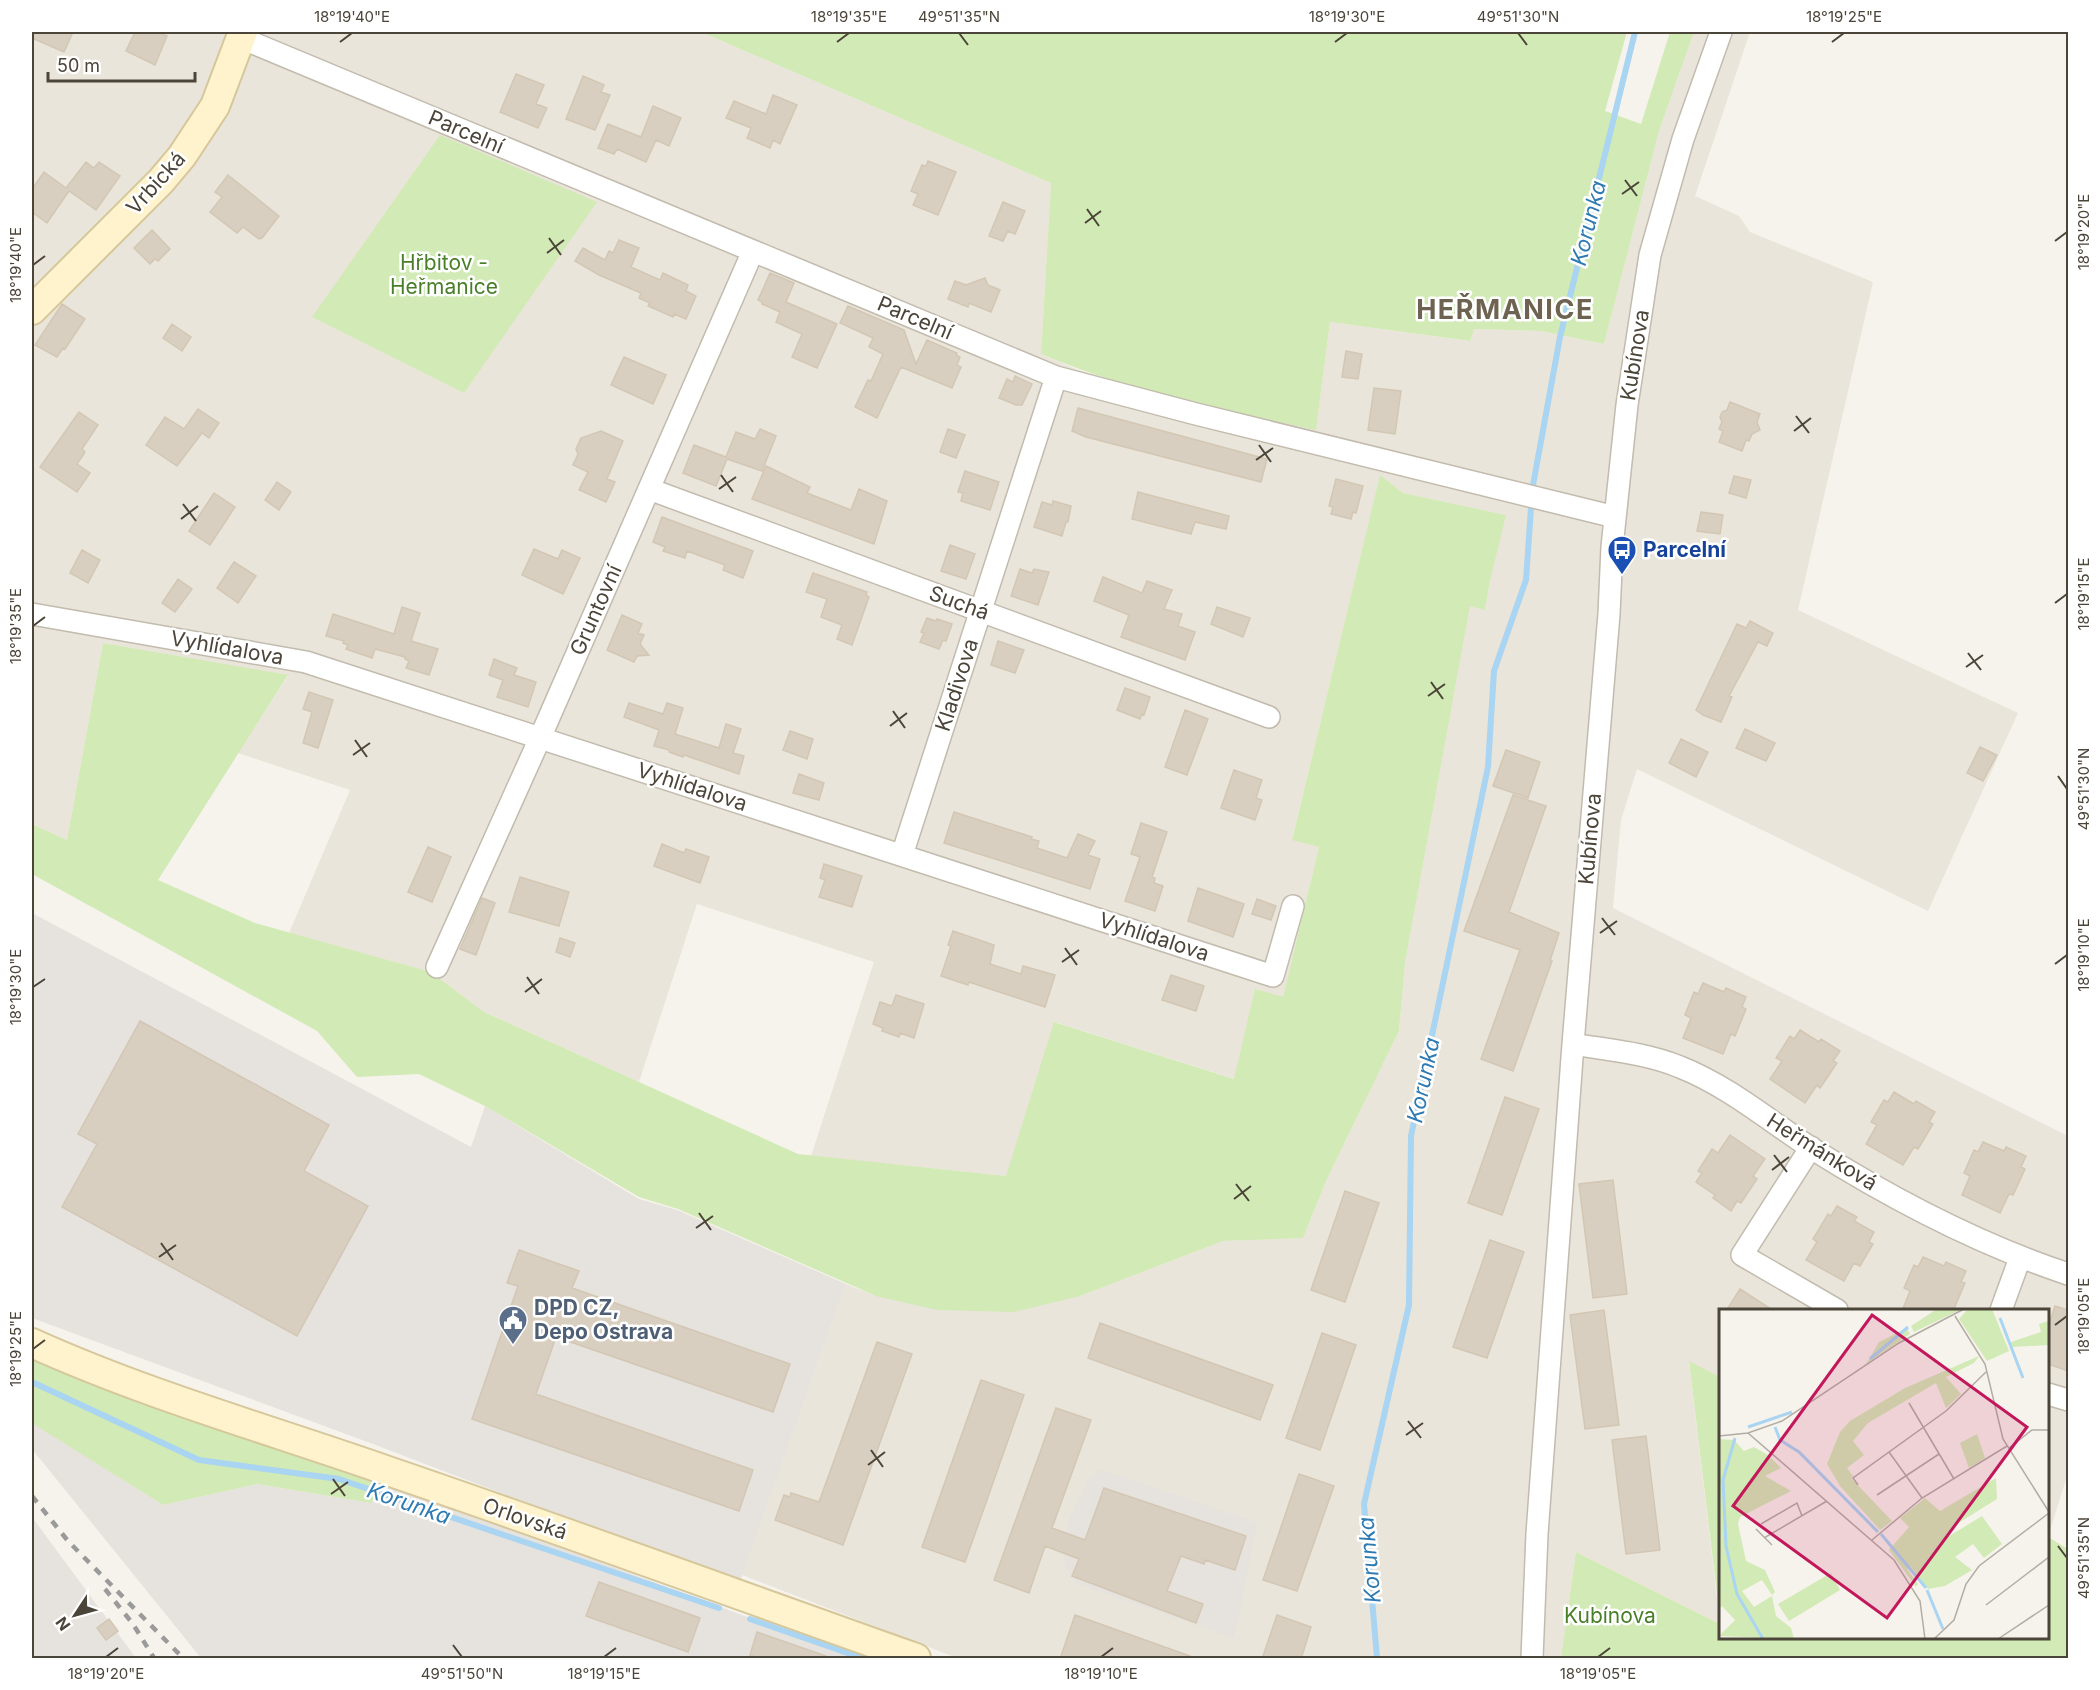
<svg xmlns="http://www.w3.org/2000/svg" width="2100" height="1690" viewBox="0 0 2100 1690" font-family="Inter,sans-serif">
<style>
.residential{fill:#eae5da}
.industrial{fill:#e6e2dd}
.green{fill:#d2eab5}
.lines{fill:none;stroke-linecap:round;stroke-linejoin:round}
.stream{stroke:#a9d4f2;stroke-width:6}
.building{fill:#d8cfc1;stroke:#d3c7b4;stroke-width:1.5}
.street-casing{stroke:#c2bbae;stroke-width:24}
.secondary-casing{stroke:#d6c79b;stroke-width:32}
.street{stroke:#fff;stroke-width:21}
.secondary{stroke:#fff3cd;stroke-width:28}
.rail{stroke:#9a9a9a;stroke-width:4.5;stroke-dasharray:8 8;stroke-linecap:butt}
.ticks{fill:none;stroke:#4b4439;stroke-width:2}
.labels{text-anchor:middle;stroke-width:5;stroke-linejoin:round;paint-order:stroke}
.street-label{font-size:21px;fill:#4b4439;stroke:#fff}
.park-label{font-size:21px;fill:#4a7f2a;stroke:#fff}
.transit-label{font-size:21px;font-weight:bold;fill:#164399;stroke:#fff;text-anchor:start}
.service-label{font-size:21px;font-weight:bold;fill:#4e5e75;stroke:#fff;text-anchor:start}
.water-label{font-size:22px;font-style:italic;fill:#2e7ab2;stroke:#fff}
.district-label{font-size:27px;font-weight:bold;letter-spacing:1.5px;fill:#6e6250;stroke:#fff}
.inset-river{fill:none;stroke:#a9d4f2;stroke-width:3}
.inset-road{fill:none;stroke:#b2ada4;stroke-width:1.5}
.view{fill:#c2185b;fill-opacity:0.15;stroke:#c2185b;stroke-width:3}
.inset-edge{fill:none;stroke:#4b4439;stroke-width:3}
.neatline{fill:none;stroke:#4b4439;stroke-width:2}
.ticks-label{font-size:15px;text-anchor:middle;fill:#4b4439}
</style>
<rect width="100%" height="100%" fill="#f6f3ec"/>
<path class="residential" d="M32 32H701L1051 183 1041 354 1076 369 1188 403 1316 429 1330 322 1469 341 1474 329 1541 331 1604 344 1659 131 1694 32H1750L1695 196 1739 216 1750 232 1873 282 1798 610 2018 713 1928 911 1637 769 1621 820 1613 908 2068 1136V1473L2048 1537V1310H1720V1377L1689 1362 1720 1624 1576 1552 1561 1658H957L742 1575 846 1284 876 1296H1080L1223 1241 1303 1238 1327 1179 1399 1031 1405 963 1470 605 1485 610 1490 581 1505 515 1403 493 1380 476 1292 839 1319 847 1283 998 1255 989 1235 1079 1055 1022 1007 1176 811 1156 874 962 697 904 639 1082 484 1012 431 972 289 933 350 790 238 753 288 676 103 643 67 840 32 824Z"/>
<path class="industrial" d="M32 913 471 1147 485 1106 639 1199 677 1210 846 1284 739 1584 373 1444 32 1318Z
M32 1422 163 1505 257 1484 371 1503 384 1481 857 1658H201L32 1449Z
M1100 1469 1257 1523 1234 1638 1078 1584 1065 1567 1064 1544 1069 1520 1087 1481Z
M32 1517 136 1658H32Z"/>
<path class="green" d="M701 32H1627L1605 111 1641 124 1670 32H1694L1659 131 1604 344 1541 331 1474 329 1470 341 1330 322 1316 430C1223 410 1129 391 1041 354L1051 183Z
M440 135 597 202 464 393 312 317Z
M1380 475 1403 493 1506 515 1490 581 1485 610 1470 606 1405 963 1399 1031 1327 1179 1303 1238 1223 1241 1080 1296 1014 1312 937 1310 876 1296 678 1209 639 1197 485 1106 419 1074 357 1077 317 1031 32 874V824L67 840 103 643 288 675 158 880 255 923 431 972 484 1012 798 1154 1006 1176 1054 1022 1234 1079 1255 989 1283 997 1319 847 1292 840Z
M32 1357 216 1429 384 1481 371 1503 257 1484 163 1505 32 1423Z
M1689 1361 1720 1377V1619Z
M2048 1537 2068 1549V1658H1561L1576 1552 1720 1624V1638H2048Z"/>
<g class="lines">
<path class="stream" d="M1533 485 1560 337 1635 32
M32 1382 199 1460 339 1479 719 1608
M750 1619 862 1658
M1377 1658 1364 1504 1409 1305 1411 1136 1488 767 1494 671 1526 580 1531 508"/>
</g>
<path class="building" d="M32 32H73L64 52 32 38Z
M135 32H157L167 36 155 65 126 51Z
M516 74 544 85 536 104 547 108 538 128 500 112Z
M583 76 604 85 601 92 610 95 595 130 566 119Z
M773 95 797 105 780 144 773 140 770 148 747 138 751 128 726 118 734 101 766 114Z
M653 106 681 118 669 146 656 140 646 162 617 149 614 154 598 148 608 124 641 137Z
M928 161 956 172 938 215 913 205 918 194 911 191 922 165 926 166Z
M86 162 94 168 99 162 120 176 96 210 69 191 47 223 32 212V189L44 172 66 188Z
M228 175 279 216 262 238 259 239 243 227 237 233 210 212 222 197 215 192Z
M1003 202 1025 211 1015 234 1008 231 1003 241 989 236Z
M152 230 170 249 158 261 155 259 150 264 134 248Z
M619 240 639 248 631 267 660 280 663 273 688 285 686 291 696 296 686 319 674 314 673 317 648 306 650 303 639 298 641 293 599 275 575 261 583 248 605 260 609 251 613 253Z
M770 273 794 283 786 302 837 324 817 368 792 357 802 334 776 322 780 312 762 304V302L758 300Z
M985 278 988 285 1000 290 991 312 969 303 968 307 948 299 955 281 966 285Z
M62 304 85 319 65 349 63 348 57 357 35 345Z
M848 306 904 330 916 364 927 340 957 353 956 355 960 357 957 365 961 367 952 388 901 367 877 418 855 407 868 380 871 381 883 354 869 347 873 338 840 323Z
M172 324 191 337 182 351 163 338Z
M1346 351 1362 354 1358 379 1342 377Z
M624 357 666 375 653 404 611 385Z
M1015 376 1032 384 1022 405H1016L999 398 1007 379 1013 382Z
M1374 388 1401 391 1395 434 1368 430Z
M1730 402 1760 414 1757 422 1760 430 1752 434 1749 441 1746 440 1742 451 1719 442 1723 431 1719 429 1722 422 1720 417 1722 412 1727 410Z
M1078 408 1267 459 1261 482 1086 437 1072 431Z
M198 409 219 423 209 438 202 433 177 466 146 445 165 417 184 429Z
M79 412 98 425 82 449 85 452 77 464 90 473 77 492 40 467Z
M760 429 776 436 762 471 727 459 716 486 683 473 694 445 726 457 736 432 755 439Z
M948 429 965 435 956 458 940 452Z
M601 431 623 441 607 479 615 482 606 502 579 490 588 472 573 465 578 454 576 449 581 438Z
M766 466 810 487 807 493 851 510 859 489 887 501 874 544 752 499Z
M965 471 999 482 990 510 961 501 963 493 958 492Z
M1734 476 1751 480 1746 498 1729 493Z
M1336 479 1363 486 1356 513 1353 512 1351 519 1331 514 1333 507 1329 506Z
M277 482 291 492 279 510 265 500Z
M1138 492 1229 516 1226 529 1195 522 1191 534 1132 519Z
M214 493 235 507 210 545 189 531Z
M1053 501 1071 506 1068 522H1066L1062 536 1034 527 1042 502 1052 505Z
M1701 512 1723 515 1720 534 1697 531Z
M662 517 753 551 743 578 723 570 725 565 687 551 685 558 663 551 665 547 653 542Z
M950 545 975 554 966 579 941 571Z
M534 549 558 559 562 550 580 558 563 594 522 575Z
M82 550 100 560 88 583 70 573Z
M234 562 256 576 238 603 217 588Z
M1020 569 1032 573 1034 569 1049 572 1038 605 1011 596Z
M813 573 867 592 866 595 869 597 852 645 837 639 842 625 821 617 827 599 806 592Z
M1103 577 1142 593 1147 581 1172 590 1164 609 1182 614 1178 626 1195 632 1185 660 1121 637 1129 615 1094 601Z
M178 579 192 589 175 612 162 603Z
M402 607 420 613 411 641 438 649 429 675 406 668 409 661 405 659V657L375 649 372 658 346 649 348 645 343 643 344 641 326 636 333 614 394 634Z
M1217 607 1250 618 1243 637 1211 624Z
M622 615 642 624 638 633 644 635 640 644 649 655 637 656 634 662 607 650Z
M927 618 936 621 937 619 952 624 946 641 943 640 939 649 920 642 924 633 921 632Z
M1750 621 1773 633 1767 646 1758 642 1729 696 1732 697 1721 722 1703 715 1696 710 1737 624 1746 628Z
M998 641 1024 650 1015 673 991 665Z
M494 659 517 668 514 675 536 682 528 707 497 697 503 680 489 675Z
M1125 688 1150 697 1144 715 1142 714 1140 719 1117 710Z
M309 692 333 700 318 748 303 743 312 712 303 709Z
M629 703 663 714 667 703 683 708 675 734 719 748 726 724 741 729 733 753 744 756 739 774 684 755 683 757 669 752V750L654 746 659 730 624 717Z
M1185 710 1208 719 1187 775 1165 767Z
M1745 729 1775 743 1766 761 1736 748Z
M790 731 813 739 807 759 783 750Z
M1681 739 1708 752 1696 777 1669 763Z
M1980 747 1997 755 1983 781 1967 773Z
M1506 750 1540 762 1528 798 1493 786Z
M1234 770 1262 780 1256 798 1262 800 1255 820 1221 808Z
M799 774 824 783 819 800 793 793Z
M1513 795 1546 806 1509 912 1559 933 1550 961H1552L1513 1071 1481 1059 1520 950 1464 931Z
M954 812 1032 837 1031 839 1039 841 1037 848 1067 858 1078 834 1095 841 1088 855 1100 859 1090 889 944 843Z
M1141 823 1167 832 1152 877 1155 878 1154 883 1163 886 1155 911 1125 901 1140 857 1131 854Z
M662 844 684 853 686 849 709 857 700 883 654 866Z
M428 847 451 857 432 902 408 892Z
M824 864 862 876 852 907 819 897 825 880 820 878Z
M520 877 569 892 559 926 509 912Z
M1198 888 1244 904 1233 937 1188 921Z
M482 898 495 903 476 955 460 949Z
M1257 899 1276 906 1271 920 1252 914Z
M953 931 994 945 990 964 1021 974 1023 966 1055 975 1045 1007 969 982 968 985 941 976 951 946 948 945Z
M560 938 575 943 570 957 556 952Z
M1171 975 1204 986 1196 1011 1162 1000Z
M1703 983 1724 992 1726 988 1746 997 1742 1007 1746 1009 1735 1036 1731 1034 1723 1054 1683 1038 1691 1018 1685 1015 1694 992 1698 994Z
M896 995 924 1004 914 1038 900 1033 899 1037 882 1031 883 1028 873 1024 880 1002 892 1006Z
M140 1021 329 1125 304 1171 368 1206 297 1336 62 1207 97 1144 78 1134Z
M1800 1030 1819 1042 1821 1039 1840 1051 1833 1061 1837 1063 1820 1088 1817 1085 1805 1103 1770 1079 1782 1061 1776 1058 1790 1036 1794 1039Z
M1894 1092 1914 1104 1916 1101 1935 1112 1929 1122 1933 1124 1918 1149 1914 1147 1903 1165 1866 1144 1877 1125 1871 1122 1884 1100 1888 1102Z
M1505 1097 1539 1109 1502 1215 1468 1203Z
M1730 1135 1765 1159 1753 1176 1757 1179 1741 1203 1737 1201 1731 1211 1713 1198 1715 1195 1696 1182 1702 1173 1698 1171 1712 1149 1718 1153Z
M1983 1142 2004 1151 2006 1147 2026 1156 2021 1167 2025 1169 2013 1195 2009 1194 2000 1213 1962 1195 1970 1176 1964 1173 1974 1150 1978 1152Z
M1613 1180 1627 1294 1593 1298 1579 1184Z
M1345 1191 1379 1203 1345 1302 1311 1290Z
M1837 1206 1857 1217 1854 1221 1874 1232 1869 1242 1873 1244 1860 1266 1854 1263 1844 1281 1806 1260 1817 1242 1813 1239 1828 1214 1831 1216Z
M1490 1240 1524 1252 1487 1358 1453 1347Z
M519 1250 579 1271 572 1288 790 1364 773 1412 556 1337 536 1394 753 1470 739 1511 472 1419 518 1286 507 1283Z
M1923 1257 1944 1266 1946 1262 1966 1271 1961 1282 1965 1283 1953 1311H1902L1910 1291 1904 1288 1914 1265 1918 1267Z
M1740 1289 1774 1311H1726Z
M2055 1306 2068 1310V1371L2048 1364V1328Z
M1604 1310 1619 1425 1585 1429 1570 1315Z
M1100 1323 1273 1385 1260 1420 1088 1358Z
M1322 1333 1356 1345 1320 1450 1286 1438Z
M877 1342 912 1354 843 1545 775 1520 784 1495 790 1497 791 1493 819 1502Z
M981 1380 1024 1395 965 1562 922 1547Z
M1056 1408 1091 1420 1052 1528 1085 1540 1104 1488 1246 1536 1235 1570 1205 1560 1204 1564 1181 1556 1167 1591 1203 1604 1196 1623 1072 1576 1079 1559 1045 1546 1029 1593 994 1580Z
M1646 1436 1660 1550 1626 1554 1612 1440Z
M1299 1474 1334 1486 1297 1591 1263 1580Z
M599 1582 700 1618 688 1652 586 1616Z
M1075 1615 1190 1656V1659H1060Z
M1277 1615 1311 1627 1301 1659H1262Z
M109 1619 118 1631 106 1640 97 1628Z
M757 1632 826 1656V1659H759L750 1655Z"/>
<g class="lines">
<g class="street-casing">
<path id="street" d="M241 38 1056 377 1196 414 1615 517
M649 489 1269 717
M32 614 306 662 1273 976 1293 906
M902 855 1056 377
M437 967 540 738 753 251
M1573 1044C1608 1050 1647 1053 1680 1067 1728 1086 1768 1120 1811 1148 1892 1199 1978 1244 2068 1274
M1811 1147 1742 1255 1837 1310
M2001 1310 2020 1258
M2048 1394 2068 1400
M1532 1658 1537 1534 1573 1044 1609 614 1612 547 1627 405 1650 255 1683 139 1721 32"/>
</g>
<g class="secondary-casing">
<path id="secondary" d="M32 310 161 181 182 156 215 106 243 32
M32 1343C147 1395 271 1430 391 1472 567 1532 741 1596 916 1658"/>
</g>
<use href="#street" class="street"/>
<use href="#secondary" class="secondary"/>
<path class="rail" d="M32 1496 68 1541 183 1658
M105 1589 133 1624 154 1658"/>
</g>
<path class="ticks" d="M959 33 968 45M1518 33 1527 45M340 42 352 33M837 42 849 33M1335 42 1347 33M1832 42 1844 33M1625 180 1637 196M1622 194 1639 182M1087 209 1099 226M1085 223 1101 211M549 238 561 255M2055 241 2067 232M547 253 564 240M33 265 45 256M1796 416 1809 433M1794 431 1811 418M1259 445 1271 462M1256 460 1273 448M721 475 733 492M719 489 736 477M183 504 196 521M181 519 198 506M2055 603 2067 594M33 626 45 617M1968 653 1981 670M1966 667 1983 655M1431 682 1443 699M1428 696 1445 684M893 711 905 728M890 726 907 713M355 740 367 757M353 755 370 743M2058 776 2067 789M1602 918 1615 935M1600 933 1617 921M1065 948 1077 965M1062 962 1079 950M2055 964 2067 955M527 977 539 994M33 987 45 979M525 992 542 979M1774 1155 1787 1172M1772 1170 1789 1157M1236 1184 1249 1201M1234 1199 1251 1186M699 1213 711 1230M696 1228 713 1216M161 1243 173 1260M159 1257 176 1245M2055 1325 2067 1316M33 1349 45 1340M1408 1421 1421 1438M1406 1435 1423 1423M871 1450 883 1467M868 1465 885 1452M333 1479 345 1496M331 1494 348 1482M2058 1546 2067 1558M453 1645 462 1657M106 1657 118 1648M604 1657 616 1648M1101 1657 1113 1648M1598 1657 1610 1648"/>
<defs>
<g id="bus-pin" transform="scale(1.5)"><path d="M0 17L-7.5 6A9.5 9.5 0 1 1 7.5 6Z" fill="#1a4fb4" stroke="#fff"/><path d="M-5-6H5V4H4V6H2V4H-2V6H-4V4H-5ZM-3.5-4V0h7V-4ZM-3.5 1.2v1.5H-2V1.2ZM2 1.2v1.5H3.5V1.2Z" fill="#fff"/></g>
<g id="civic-pin" transform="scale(1.5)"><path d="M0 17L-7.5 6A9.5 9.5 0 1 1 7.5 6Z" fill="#5c6f8a" stroke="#fff"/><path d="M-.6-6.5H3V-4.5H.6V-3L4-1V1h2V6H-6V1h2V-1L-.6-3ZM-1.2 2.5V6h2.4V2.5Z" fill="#fff"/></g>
</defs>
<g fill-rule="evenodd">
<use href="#bus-pin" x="1622" y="550"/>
<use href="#civic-pin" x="513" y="1320"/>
</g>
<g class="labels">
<g class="street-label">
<text transform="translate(466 132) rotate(23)" y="7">Parcelní</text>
<text transform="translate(156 183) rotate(-48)" y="7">Vrbická</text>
<text transform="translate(915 318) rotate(23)" y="7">Parcelní</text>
<text transform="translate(1635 355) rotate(-81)" y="7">Kubínova</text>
<text transform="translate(959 603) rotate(20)" y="7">Suchá</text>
<text transform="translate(596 610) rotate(-66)" y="7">Gruntovní</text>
<text transform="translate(227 648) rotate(10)" y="7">Vyhlídalova</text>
<text transform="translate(957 685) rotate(-72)" y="7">Kladivova</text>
<text transform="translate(692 787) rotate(18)" y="7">Vyhlídalova</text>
<text transform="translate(1590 839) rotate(-85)" y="7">Kubínova</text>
<text transform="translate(1154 937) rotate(18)" y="7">Vyhlídalova</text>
<text transform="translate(1822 1152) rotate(32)" y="7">Heřmánková</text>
<text transform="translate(525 1519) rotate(19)" y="7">Orlovská</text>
</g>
<g class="park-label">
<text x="444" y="270">Hřbitov -<tspan x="444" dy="24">Heřmanice</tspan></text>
<text x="1610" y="1623">Kubínova</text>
</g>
<g class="transit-label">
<text x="1643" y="557">Parcelní</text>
</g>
<g class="service-label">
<text x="534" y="1315">DPD CZ,<tspan x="534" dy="24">Depo Ostrava</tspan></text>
</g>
<g class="water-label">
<text transform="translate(1588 223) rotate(-76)" y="8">Korunka</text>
<text transform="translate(1423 1080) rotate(-78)" y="8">Korunka</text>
<text transform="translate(409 1503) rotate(19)" y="8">Korunka</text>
<text transform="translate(1369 1560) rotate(-95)" y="8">Korunka</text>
</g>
<g class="district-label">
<text x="1505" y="319">HEŘMANICE</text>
</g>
</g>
<g transform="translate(1719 1309)">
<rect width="330" height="330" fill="#f6f3ec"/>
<path d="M218 0H243L195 23 192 17ZM249 0H273L290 42 268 52 240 10ZM330 3V36L293 38 292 33 322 23 320 15 329 12ZM188 19 191 25 147 55 160 33ZM260 47 255 54 227 68 242 85 227 99 217 74 149 114 134 132 145 146 128 159 134 167 132 169 173 212 161 221 121 177 108 155 121 123 131 112 186 79ZM258 125 266 149 250 159 241 134ZM0 130 15 131 25 142 35 138 49 146 62 159 46 167 72 182 21 208 19 215 27 252 46 261 56 283 53 286 43 271 23 282 35 298 53 287 57 307 72 319 75 330 0 327 16 311 3 297 0 300ZM277 169 278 190 241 213 227 229 263 207 283 235 265 249 254 235 236 248 253 261 226 277 209 280 191 257 188 260 199 275 197 278 170 241 190 218 181 209 206 189 221 202ZM112 264 121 281 70 312 59 295Z" fill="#d2eab5"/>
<path class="inset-river" d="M281 9 304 69M151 50 189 18M29 118 73 103M56 118 61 131 80 143 159 223M16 129 4 171 7 237 18 285 44 330M162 225 207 279M208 281 224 320"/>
<path class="inset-road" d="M236 7 266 55 284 130 330 203M190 94 235 170M29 124 175 251 201 292 206 330M0 127 29 124 63 112 180 34 245 0M290 139 313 121H330M170 143 203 189M139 176 134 169 227 102 267 63M158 186 220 145M42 215 78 194 83 207M37 220 53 236M45 229 108 192M153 231 203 189 288 137M267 296 330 248M215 330 235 311 247 275 260 257 330 204M279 330 330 296"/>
<path class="view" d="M153 6 308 118 168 309 14 197Z"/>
<rect width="330" height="330" class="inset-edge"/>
</g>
<rect width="2100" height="1690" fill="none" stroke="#ffffff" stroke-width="66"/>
<g transform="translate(75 1615) rotate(234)" stroke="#ffffff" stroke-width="4.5" paint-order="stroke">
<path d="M0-4.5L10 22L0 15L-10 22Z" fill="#4b4439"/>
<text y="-9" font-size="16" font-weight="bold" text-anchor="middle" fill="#4b4439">N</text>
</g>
<path d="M48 72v9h147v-9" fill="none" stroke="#4b4439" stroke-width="3"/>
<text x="57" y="72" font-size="18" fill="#4b4439" stroke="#ffffff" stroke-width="4.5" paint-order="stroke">50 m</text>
<rect x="33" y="33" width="2034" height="1624" class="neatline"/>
<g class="ticks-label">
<text x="352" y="22">18°19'40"E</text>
<text x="849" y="22">18°19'35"E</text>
<text x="959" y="22">49°51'35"N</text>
<text x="1347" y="22">18°19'30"E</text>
<text x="1518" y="22">49°51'30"N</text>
<text x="1844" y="22">18°19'25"E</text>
<text transform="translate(2084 232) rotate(-90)" y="5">18°19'20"E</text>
<text transform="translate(16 265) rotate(-90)" y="5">18°19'40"E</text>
<text transform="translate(2084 594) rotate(-90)" y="5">18°19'15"E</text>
<text transform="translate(16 626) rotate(-90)" y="5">18°19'35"E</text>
<text transform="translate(2084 789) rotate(-90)" y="5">49°51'30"N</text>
<text transform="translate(2084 955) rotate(-90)" y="5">18°19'10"E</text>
<text transform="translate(16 987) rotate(-90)" y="5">18°19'30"E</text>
<text transform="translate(2084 1316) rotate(-90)" y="5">18°19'05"E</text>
<text transform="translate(16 1349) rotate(-90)" y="5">18°19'25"E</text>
<text transform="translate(2084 1558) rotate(-90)" y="5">49°51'35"N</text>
<text x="106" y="1679">18°19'20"E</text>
<text x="462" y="1679">49°51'50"N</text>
<text x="604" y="1679">18°19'15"E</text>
<text x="1101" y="1679">18°19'10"E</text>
<text x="1598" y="1679">18°19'05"E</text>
</g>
</svg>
